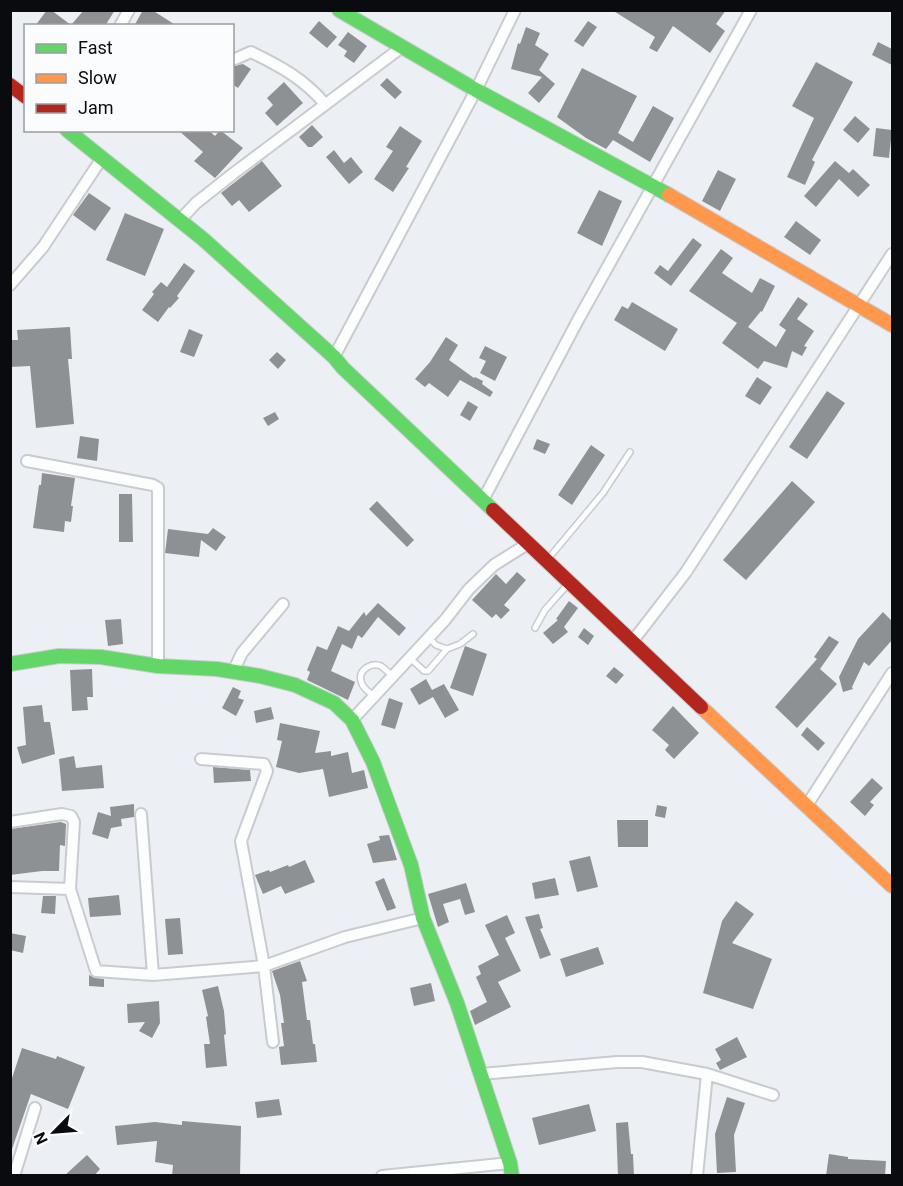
<svg xmlns="http://www.w3.org/2000/svg" width="903" height="1186" viewBox="0 0 903 1186" font-family="Roboto,sans-serif">
<style>
.building{fill:#8e9194}
.lines{fill:none;stroke-linecap:round;stroke-linejoin:round}
.lane-casing{stroke:#c8cbcf;stroke-width:8}
.street-casing{stroke:#c8cbcf;stroke-width:14}
.fast-casing{stroke:#c8cbcf;stroke-width:16}
.slow-casing{stroke:#c8cbcf;stroke-width:16}
.jam-casing{stroke:#c8cbcf;stroke-width:16}
.lane{stroke:#fcfdfd;stroke-width:5}
.street{stroke:#fcfdfd;stroke-width:10}
.fast{stroke:#63d668;stroke-width:14}
.slow{stroke:#ff974d;stroke-width:14}
.jam{stroke:#b3261e;stroke-width:14}
</style>
<rect width="100%" height="100%" fill="#ecf0f4"/>
<path class="building" d="M47 10H51L71 25 84 10H115L105 26H35Z
M143 10H152L177 26H134Z
M612 10H726L716 24 725 31 710 53 673 26 657 52 649 48 655 37Z
M319 21 337 37 327 48 309 33Z
M588 21 597 27 583 47 574 41Z
M526 27 540 33 535 45 549 54 539 70 555 84 539 103 528 93 542 77 511 69 518 43 520 44Z
M348 32 367 46 354 63 344 56 347 51 338 45Z
M878 42 892 49V65L872 55Z
M816 62 853 82 812 160 815 162 805 185 787 177 814 118 792 106Z
M243 64 251 69 238 88 232 84V66Z
M582 68 637 96 618 133 633 142 653 106 674 118 650 162 613 140 606 149 586 138 557 117Z
M387 78 402 92 395 99 380 85Z
M284 82 303 103 277 126 265 113 273 105 267 98Z
M855 116 870 129 858 143 843 130Z
M312 125 323 137 312 147H308L299 137Z
M400 126 422 141 406 167 409 168 393 192 374 179 393 151 386 147Z
M876 128 892 130 889 158 873 156Z
M178 130H208L215 136 220 130 243 148 215 178 194 161 203 152Z
M334 150 344 163 351 157 363 172 349 184 326 157Z
M262 161 282 186 249 212 239 200 232 206 221 193Z
M835 161 849 173 853 169 870 185 858 197 839 179 816 207 804 196Z
M718 170 736 179 720 211 702 201Z
M599 190 622 201 602 246 577 233Z
M89 193 111 208 95 231 73 215Z
M125 213 164 229 145 276 106 260Z
M796 221 821 240 810 255 784 237Z
M693 238 702 245 671 286 654 273 660 265 668 271Z
M721 249 733 258 722 273 752 293 760 278 775 286 762 312 761 311 748 327 776 347 786 330 779 325 798 297 808 304 797 319 814 331 804 346 807 347 802 356 792 351 787 368 764 361 758 369 722 343 737 323 689 291Z
M184 263 195 271 177 296 179 298 170 308 169 307 158 322 142 310 154 294 152 292 161 282 167 287Z
M632 302 678 329 665 351 614 320 622 306 628 309Z
M70 327 72 359H68L74 424 36 428 30 366 10 367V340H18L17 330Z
M189 329 203 335 194 357 180 352Z
M446 337 458 345 449 360 474 378 475 377 483 381 482 384 493 392 490 397 460 380 448 397 429 383 425 387 415 379 430 362Z
M485 346 507 357 495 381 480 373 486 361 479 358Z
M277 352 286 360 278 369 269 360Z
M757 377 772 387 760 405 745 396Z
M827 391 845 403 807 459 789 447Z
M468 401 478 407 470 421 460 415Z
M275 412 279 419 268 426 263 418Z
M80 436 99 439 97 461 77 458Z
M537 439 550 444 545 454 533 449Z
M591 445 605 455 572 505 558 495Z
M42 473 75 478 71 506H73L71 522 65 521 64 532 33 528 39 485H41Z
M792 481 815 502 746 580 723 560Z
M119 494H132L133 542H119Z
M377 501 414 540 407 547 369 509Z
M213 528 226 537 216 551 201 540 199 557 165 553 168 529 208 534Z
M517 572 526 580 504 605 510 610 501 619 496 614 492 618 472 600 496 574 506 584Z
M569 601 578 608 564 627 568 632 553 644 543 633 558 620 556 619Z
M378 603 406 628 399 636 378 617 362 638 358 635 352 649 342 644 331 671 355 682 348 700 307 680 310 672 307 670 317 646 327 650 338 626 349 631 364 612 366 616Z
M883 612 892 621V640L869 666 864 662 852 687 853 689 843 692 839 677 858 639Z
M121 619 123 644 108 646 105 620Z
M584 628 594 636 588 645 578 637Z
M829 636 839 642 820 669 837 684 797 728 775 707 817 659 814 657Z
M465 646 487 654 473 696 450 688Z
M614 667 624 675 616 684 606 676Z
M92 669 93 697H87L88 710 72 711 70 670Z
M426 679 432 690 444 684 459 710 445 718 433 697 419 705 410 689Z
M233 687 241 691 238 698 244 700 236 716 222 708Z
M389 698 403 703 395 729 381 725Z
M42 705 44 722H50L55 754 22 764 17 747 26 745 23 707Z
M673 706 699 733 674 759 665 750 669 745 652 730Z
M271 707 274 719 256 723 254 711Z
M280 723 320 731 315 753 331 751V756L348 752 352 773 364 770 368 788 329 797 323 769 299 773 276 767 282 741 277 740Z
M807 727 825 743 818 751 801 735Z
M74 756 76 768 102 765 104 788 62 791 59 759Z
M213 767 250 770 251 781 214 783Z
M872 778 883 788 870 802 874 805 865 816 850 802Z
M134 804V817L121 819 122 826 111 828 108 839 92 834 98 812 111 816 110 807Z
M657 805 667 807 665 818 655 816Z
M617 820H648V847H618Z
M61 822 66 824 65 846 60 845 59 871H42L10 875V829Z
M389 835 397 860 373 863 367 844 380 840 379 836Z
M590 856 598 887 577 892 569 861Z
M305 860 315 882 285 894 281 886 263 894 255 875 269 870 270 872 288 865 289 867Z
M384 878 396 908 387 911 375 882Z
M555 878 559 895 535 899 532 883Z
M466 883 475 912 465 915 460 899 443 904 449 922 438 927 428 894Z
M119 895 121 915 90 917 88 898Z
M43 896H56L55 914 41 913Z
M736 901 754 914 732 943 772 959 753 1009 703 993 722 921Z
M539 914 543 928 540 929 551 955 540 959 525 917Z
M507 915 515 933 505 938 521 971 498 982 511 1007 475 1025 470 1011 487 1002 476 977 481 974 478 966 499 955 485 925Z
M180 918 183 954 168 955 165 919Z
M10 933 26 936 23 953 10 950Z
M598 947 604 964 566 977 560 959Z
M300 961 307 981 302 982 307 1020H310L313 1044H315L317 1062 281 1065 279 1047 284 1046 281 1023H284L280 995 272 971Z
M89 975 95 978 104 979V987L89 986Z
M431 983 435 1001 414 1006 410 988Z
M218 986 224 1011 226 1034 224 1035 227 1066 206 1068 204 1044H210L206 1017 208 1016 202 990Z
M159 1001 160 1023 152 1038 139 1031 145 1022 128 1023 127 1004Z
M737 1037 747 1057 720 1070 716 1063 721 1060 715 1049Z
M22 1048 56 1059 57 1056 85 1067 68 1109 31 1094 12 1149H10V1084Z
M727 1097 745 1103 734 1135 736 1172 717 1173 715 1134Z
M279 1099 282 1115 257 1118 255 1102Z
M589 1104 596 1131 539 1145 532 1118Z
M182 1121 241 1126 240 1176H172L173 1165 155 1162 157 1141 117 1145 115 1126 155 1122 182 1125Z
M628 1122 631 1154H633L634 1176H618L616 1123Z
M829 1154 848 1157V1159L886 1161 885 1176H826Z
M87 1155 100 1169 94 1176H64Z"/>
<g class="lines">
<g class="lane-casing">
<path id="lane" d="M548 559 603 493 630 452
M535 628 545 610 568 584
M429 638 436 645 447 649 460 644 473 634
M410 658 424 671H428L447 649
M374 696C369 692 362 688 361 681 358 670 371 662 381 666 385 669 389 673 393 676"/>
</g>
<g class="street-casing">
<path id="street" d="M120 26 129 10
M235 59 251 52C280 66 304 79 325 104
M180 220 196 203 234 173 402 47
M10 285 43 247 102 158
M334 357 476 90 515 10
M27 461 153 485 158 488V666
M483 500 578 320 751 10
M632 642 686 572 892 254
M233 672 242 653 283 604
M352 720 445 620 469 589 494 565 529 543
M201 759 264 764 267 771 241 841 264 966 273 1042
M807 805 892 673
M141 814 153 975
M10 822 62 814 71 816 74 822 70 889
M10 887 70 889 96 971 153 975 264 966 345 937 423 918
M481 1074 617 1062H642L707 1074 773 1095
M14 1176 35 1108
M382 1176 510 1163
M697 1176 707 1074"/>
</g>
<g class="fast-casing">
<path id="fast" d="M339 10 476 90 669 195
M67 130 203 239 334 357 343 368 493 510
M10 664 59 656 101 657 158 666 217 669 260 676 295 685 334 703 352 720 373 762 411 865 423 918 457 1003 510 1163 512 1176"/>
</g>
<g class="slow-casing">
<path id="slow" d="M669 195 892 325
M701 707 892 886"/>
</g>
<g class="jam-casing">
<path id="jam" d="M10 85 26 97
M493 510 701 707"/>
</g>
<use href="#lane" class="lane"/>
<use href="#street" class="street"/>
<use href="#fast" class="fast"/>
<use href="#slow" class="slow"/>
<use href="#jam" class="jam"/>
</g>
<rect width="903" height="1186" fill="none" stroke="#090b0e" stroke-width="24"/>
<rect x="24" y="24" width="210" height="108" fill="#fafcfd" stroke="#9a9c9d" stroke-width="1.5"/>
<rect x="36" y="44" width="30" height="9" fill="#63d668" stroke="#9a9c9d" stroke-width="1.5"/>
<text x="78" y="54" font-size="18" fill="#090b0e">Fast</text>
<rect x="36" y="74" width="30" height="9" fill="#ff974d" stroke="#9a9c9d" stroke-width="1.5"/>
<text x="78" y="84" font-size="18" fill="#090b0e">Slow</text>
<rect x="36" y="104" width="30" height="9" fill="#b3261e" stroke="#9a9c9d" stroke-width="1.5"/>
<text x="78" y="114" font-size="18" fill="#090b0e">Jam</text>
<g transform="translate(54 1132) rotate(245)" stroke="#fafcfd" stroke-width="4.5" paint-order="stroke">
<path d="M0-4.5L10 22L0 15L-10 22Z" fill="#090b0e"/>
<text y="-9" font-size="16" font-weight="bold" text-anchor="middle" fill="#090b0e">N</text>
</g>
</svg>
